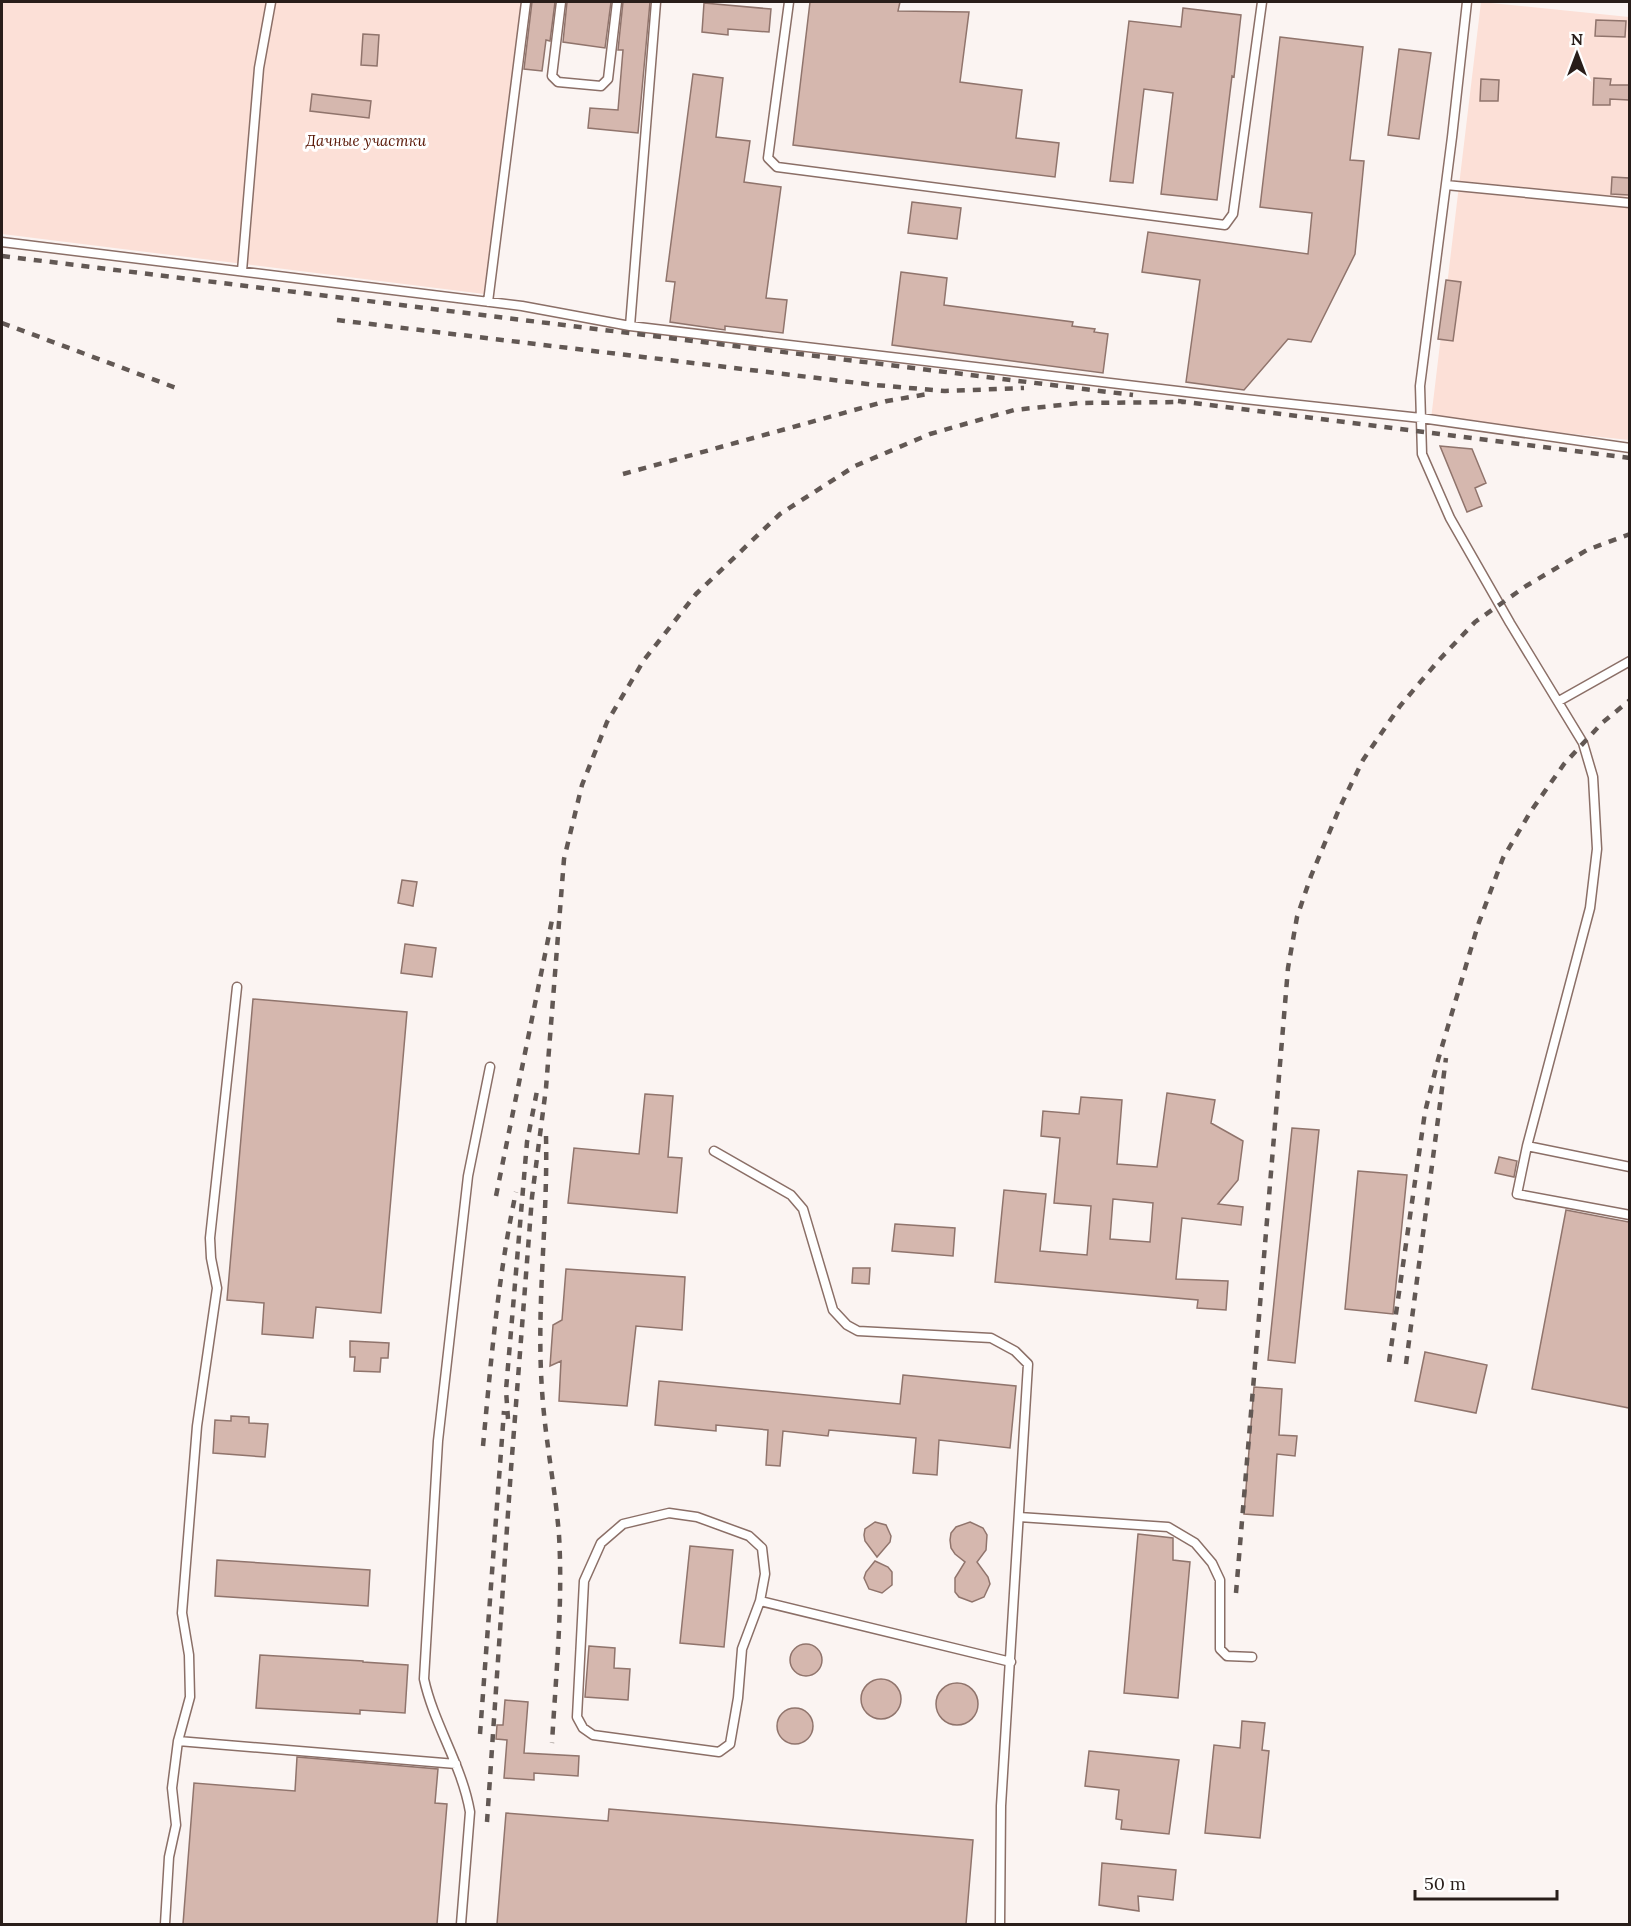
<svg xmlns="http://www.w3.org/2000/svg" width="1631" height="1926" viewBox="0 0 1631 1926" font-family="Lora,serif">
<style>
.garden{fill:#fce0d7}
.building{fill:#d5b7ae;stroke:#90746c;stroke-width:1.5;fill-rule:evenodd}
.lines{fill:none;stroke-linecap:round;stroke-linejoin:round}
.service-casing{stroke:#8b6f67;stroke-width:11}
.service{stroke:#fff;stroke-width:8}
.rail{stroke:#625854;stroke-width:4.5;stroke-dasharray:8 8;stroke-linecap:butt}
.labels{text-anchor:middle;stroke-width:6;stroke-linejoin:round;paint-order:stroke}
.park-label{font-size:15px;font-style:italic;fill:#561300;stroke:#fff}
</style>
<rect width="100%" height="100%" fill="#fbf4f2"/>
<path class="garden" d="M2 2H525L484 294 2 234Z
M1481 2 1629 17V440L1431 419Z"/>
<path class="building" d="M532 2H555L550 41 546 40 542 71 524 69Z
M567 2H611L605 48 563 42Z
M623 2H650L638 133 588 128 590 108 618 110 623 50H618Z
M810 2H900L898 11 969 12 960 82 1022 90 1016 138 1059 143 1055 177 793 145Z
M704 3 771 9 769 32 728 29V35L702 32Z
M1183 8 1241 15 1234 77 1232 76 1217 200 1161 194 1173 93 1144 89 1133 183 1110 181 1129 21 1181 27Z
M1596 20 1626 21 1625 37 1595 36Z
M363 34 379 35 377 66 361 65Z
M1280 37 1363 47 1350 160 1364 161 1355 254 1311 342 1288 339 1244 390 1186 382 1200 280 1142 272 1148 232 1308 254 1312 213 1260 207Z
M1399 49 1431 53 1419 139 1388 135Z
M693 74 723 78 716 137 750 141 744 182 781 187 766 298 787 300 783 333 725 326V330L670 322 675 282 666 281Z
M1594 78 1611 79 1610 85H1629V100L1610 99V105H1593Z
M1481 79 1499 80 1498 101H1480Z
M312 94 371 101 369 118 310 111Z
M1612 177 1629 178V195L1611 194Z
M912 202 961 208 957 239 908 233Z
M901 272 947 278 944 305 1073 322 1072 326 1095 329 1094 332 1108 334 1103 373 892 345Z
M1446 280 1461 282 1453 341 1438 339Z
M1440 446 1472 449 1486 483 1475 488 1482 506 1467 512Z
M402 880 417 882 413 906 398 903Z
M405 944 436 948 432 977 401 973Z
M253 999 407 1012 381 1313 316 1307 313 1338 262 1334 264 1303 227 1300Z
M1167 1093 1215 1100 1211 1123 1243 1141 1238 1180 1218 1204 1243 1207 1241 1225 1182 1218 1176 1279 1228 1281 1226 1310 1197 1308 1198 1300 995 1282 1004 1190 1046 1194 1040 1251 1087 1255 1091 1206 1054 1203 1060 1138 1041 1136 1043 1111 1079 1114 1081 1097 1122 1100 1117 1164 1157 1167ZM1113 1199 1153 1203 1150 1242 1110 1239Z
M645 1094 673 1096 668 1157 682 1158 677 1213 568 1203 574 1148 639 1154Z
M1292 1128 1319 1130 1295 1363 1268 1360Z
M1499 1157 1517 1161 1514 1177 1495 1173Z
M1358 1171 1407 1175 1393 1314 1345 1309Z
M1566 1210 1629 1222V1408L1532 1389Z
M895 1224 955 1228 953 1256 892 1251Z
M853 1268H870L869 1284 852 1283Z
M566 1269 685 1277 682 1330 636 1326 627 1406 559 1401 561 1361 550 1366 553 1325 562 1320Z
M350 1341 389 1343 388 1358H381L380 1372 354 1371 355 1357H350Z
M1425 1352 1487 1365 1476 1413 1415 1401Z
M903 1375 1016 1386 1010 1448 939 1440 937 1475 913 1473 916 1438 829 1430 828 1436 783 1431 780 1466 766 1465 768 1430 716 1425V1431L655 1425 659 1381 900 1404Z
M1254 1387 1282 1389 1279 1435 1297 1436 1295 1456 1277 1454 1273 1516 1244 1514Z
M231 1416 249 1417V1423L268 1424 265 1457 213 1453 215 1420 231 1421Z
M875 1522 886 1525 891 1536 890 1542 877 1557 865 1541 864 1535 865 1529Z
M970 1522 983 1528 987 1535 986 1550 977 1562 988 1577 990 1584 984 1597 972 1602 959 1597 955 1592V1578L965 1562 955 1554 951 1548 950 1540 951 1533 956 1527Z
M1138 1534 1173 1538V1560L1190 1562 1178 1698 1124 1693Z
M690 1546 733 1550 724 1647 680 1643Z
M217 1560 370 1570 368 1606 215 1596Z
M875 1561 888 1567 892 1572V1585L882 1593 869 1589 864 1578 866 1572Z
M790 1660a16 16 0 1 1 32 0a16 16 0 1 1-32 0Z
M589 1646 615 1648 614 1668 630 1669 628 1700 585 1697Z
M260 1655 363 1661V1662L408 1665 405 1713 360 1710V1714L256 1708Z
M861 1699a20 20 0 1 1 40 0a20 20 0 1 1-40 0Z
M936 1704a21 21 0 1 1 42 0a21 21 0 1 1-42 0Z
M505 1700 528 1702 524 1753 579 1756 578 1776 534 1773V1780L504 1778 507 1740 496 1739 497 1725H503Z
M777 1726a18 18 0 1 1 36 0a18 18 0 1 1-36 0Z
M1242 1721 1265 1723 1262 1750 1269 1751 1260 1838 1205 1833 1214 1745 1240 1748Z
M1089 1751 1179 1760 1169 1834 1121 1829 1122 1820 1116 1819 1119 1790 1085 1786Z
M297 1757 438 1769 435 1803 447 1804 437 1924H183L194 1783 295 1791Z
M609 1809 973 1840 966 1924H497L506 1813 608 1821Z
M1102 1863 1176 1870 1173 1900 1138 1896 1139 1911 1099 1905Z"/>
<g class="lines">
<g class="service-casing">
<path id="service" d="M561 2 552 76 558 82 601 86 608 79 617 2
M789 2 768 158 777 167 1225 225 1233 214 1262 2
M1467 2 1452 137 1420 386 1422 454 1450 518 1510 623 1583 743 1593 777 1597 849 1590 908 1527 1146 1517 1194 1630 1215
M1446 185 1630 203
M2 242 522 306 630 326 1245 399 1421 418 1630 448
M242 271 259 68 271 2
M488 302 526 2
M630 326 656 2
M1559 701 1630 661
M1527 1146 1630 1167
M714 1151 791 1195 803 1209 833 1310 847 1325 858 1331 991 1338 1015 1351 1028 1364 1001 1806 1000 1924
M669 1513 697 1517 749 1536 762 1548 765 1574 760 1601 742 1649 738 1698 730 1744 719 1752 593 1735 583 1728 577 1717 584 1581 601 1543 623 1524Z
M1019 1517 1168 1527 1195 1543 1212 1563 1220 1580V1649L1227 1656 1252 1657
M760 1601 1011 1662
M178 1741 456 1764
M165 1924 169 1857 176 1825 172 1788 178 1741 190 1697 189 1655 182 1613 197 1426 217 1288 211 1258 210 1238 237 987
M461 1924 470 1812C462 1765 434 1725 424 1679L438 1441 468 1176 490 1067"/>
</g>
<use href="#service" class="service"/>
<path class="rail" d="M2 256 1133 395
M337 320 875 385 945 391 1024 388
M2 323 179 389
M1178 401 1630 458
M623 474 887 401 928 394
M546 1136C548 1221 536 1305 542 1390 545 1439 555 1486 559 1535 563 1604 556 1674 552 1743
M496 1196 553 915
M1389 1362 1425 1112 1438 1060 1478 925 1503 858 1531 811 1564 764 1602 723 1630 700
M1406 1364 1446 1058
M508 1419 506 1390 527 1142 537 1091
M483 1446C491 1361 498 1276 516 1192
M1236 1593 1288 968 1297 917 1311 876 1340 807 1363 760 1400 706 1439 660 1475 622 1526 586 1587 550 1630 534
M480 1734 504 1411
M487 1822 511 1469 532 1197 546 1088 564 859 582 785 607 722 644 660 696 594 780 514 855 466 930 434 1014 410 1080 403 1184 402"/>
</g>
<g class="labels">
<g class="park-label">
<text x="366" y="146">Дачные участки</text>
</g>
</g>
<rect width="1631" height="1926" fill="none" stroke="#291e1a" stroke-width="6"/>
<g transform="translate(1577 54)" stroke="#ffffff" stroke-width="4.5" paint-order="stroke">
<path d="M0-4.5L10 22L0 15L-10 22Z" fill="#291e1a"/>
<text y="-9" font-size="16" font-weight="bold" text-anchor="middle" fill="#291e1a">N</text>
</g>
<path d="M1415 1890v9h142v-9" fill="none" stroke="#291e1a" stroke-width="3"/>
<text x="1424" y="1890" font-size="18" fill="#291e1a" stroke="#ffffff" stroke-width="4.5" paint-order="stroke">50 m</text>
</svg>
